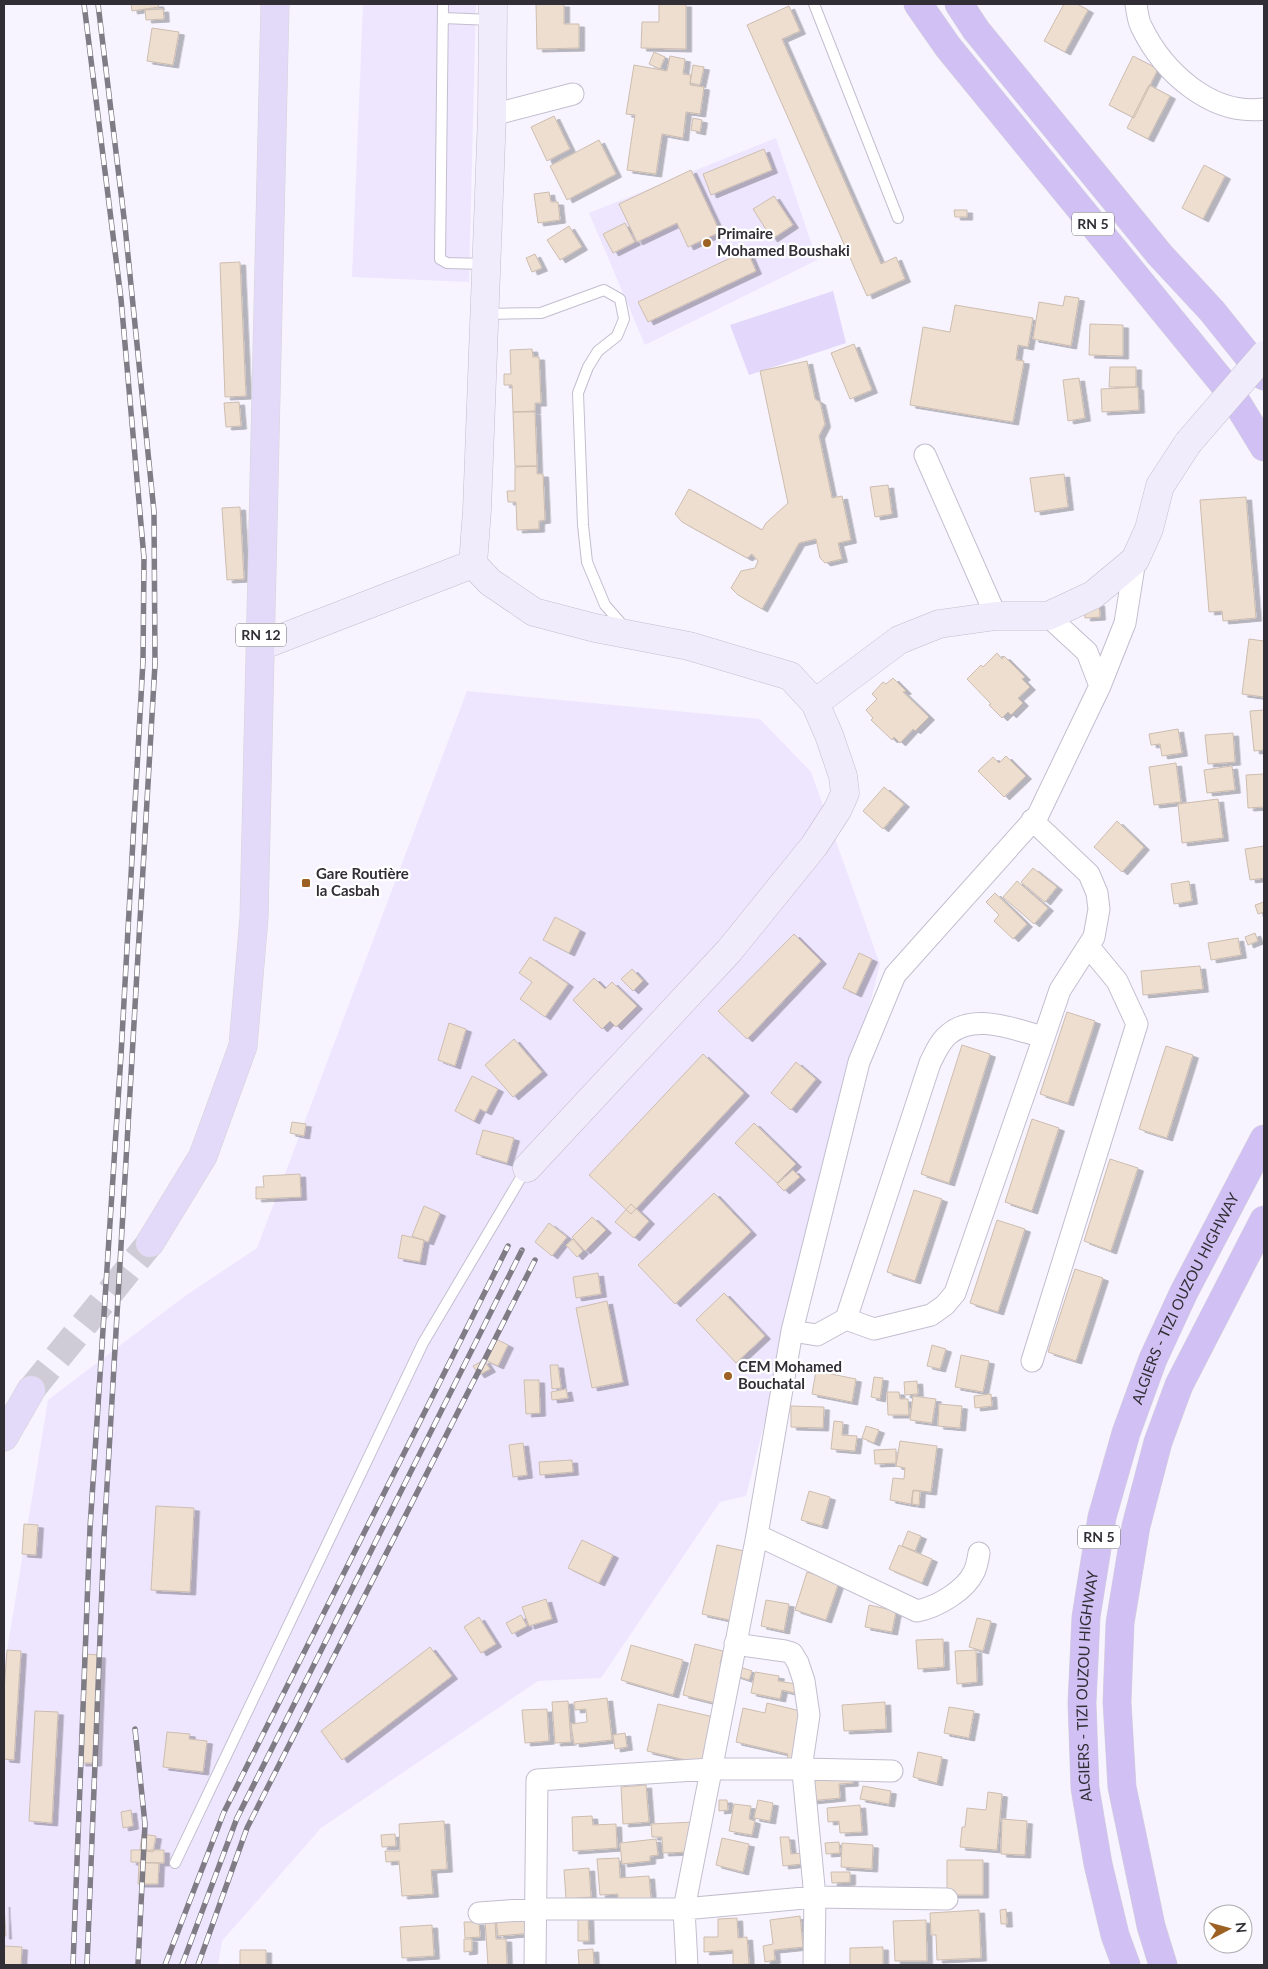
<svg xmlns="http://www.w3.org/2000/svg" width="1268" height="1969" viewBox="0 0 1268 1969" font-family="Lato,sans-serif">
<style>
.built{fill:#eee6ff}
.green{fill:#e3d7fb}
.building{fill:#eeded0;stroke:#cdbdb0;filter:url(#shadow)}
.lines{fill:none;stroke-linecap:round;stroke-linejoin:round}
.primary-tunnel{stroke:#cfccd7;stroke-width:28;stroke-dasharray:28 14;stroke-linecap:butt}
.lane-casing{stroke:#c3becf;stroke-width:12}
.street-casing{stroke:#c3becf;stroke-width:23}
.secondary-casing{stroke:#c3becf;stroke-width:29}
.primary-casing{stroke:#d6d5d7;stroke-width:29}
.highway-casing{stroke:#d6d5d7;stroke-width:29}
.lane{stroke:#fff;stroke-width:10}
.street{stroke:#fff;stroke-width:21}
.secondary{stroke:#f1ecfb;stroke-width:28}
.primary{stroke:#e3d9f8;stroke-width:28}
.highway{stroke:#d1c0f3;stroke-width:28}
.rail-casing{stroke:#7f7c85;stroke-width:5.5}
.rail{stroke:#fff;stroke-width:4;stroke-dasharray:11;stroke-linecap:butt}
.secondary-bridge-casing{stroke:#c3becf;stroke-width:29;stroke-linecap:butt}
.secondary-bridge{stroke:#f1ecfb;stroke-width:28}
.poi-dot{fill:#9d6123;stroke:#fff;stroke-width:2}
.labels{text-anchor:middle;stroke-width:4.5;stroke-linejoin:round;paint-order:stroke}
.shield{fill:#fff;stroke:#6f6d72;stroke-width:1}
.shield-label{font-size:14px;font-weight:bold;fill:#312e35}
.poi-label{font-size:15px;font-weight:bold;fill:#312e35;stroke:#fff;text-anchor:start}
.street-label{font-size:15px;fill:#312e35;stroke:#fff}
</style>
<defs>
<filter id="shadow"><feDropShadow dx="5.5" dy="3" stdDeviation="0" flood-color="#0004"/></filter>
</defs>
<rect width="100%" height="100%" fill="#f7f4ff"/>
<path class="built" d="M363 4H476L469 282 352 277Z
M776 138 817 260 645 345 589 213Z
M467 691 760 719 811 772 880 964 746 1496 720 1502 601 1678 538 1681 321 1828 222 1941 218 1965H4L5 1663 48 1400 185 1296 257 1248Z"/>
<path class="green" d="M833 291 846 343 749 375 730 325Z"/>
<path class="building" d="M131 4H158L159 7 132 11Z
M536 4H564V24H579V48L537 49Z
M659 4H686V49L641 48 642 22H659Z
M1064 4H1077L1088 10 1065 52 1044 41Z
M789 6 800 31 782 39 881 264 896 257 905 279 867 296 747 25Z
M163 9 164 19 146 20 145 10Z
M152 28 179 32 173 65 147 61Z
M654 52 665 57 660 69 649 64Z
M670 56 685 59 683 74 691 75 690 85 704 87 700 114 686 112 683 138 662 134 656 174 627 170 635 115 626 114 634 65 667 71Z
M1133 56 1158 69 1134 118 1109 105Z
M693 65 704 67 700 85 690 83Z
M1149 85 1170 96 1148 139 1127 128Z
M554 116 570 149 547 161 531 127Z
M693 118 702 120 700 132 691 130Z
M599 140 616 174 567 200 550 166Z
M764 149 772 170 711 195 703 174Z
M1204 165 1225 176 1203 219 1182 208Z
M691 170 720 232 688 247 677 223 637 242 619 204Z
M549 192 551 202H558L560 220 538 223 534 194Z
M774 196 793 225 772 239 753 209Z
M954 210H967V217H955Z
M625 223 635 242 613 253 603 234Z
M569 226 582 247 560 260 547 240Z
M747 250 756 271 648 322 638 302Z
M535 254 542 268 532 272 526 258Z
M240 262 246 396 225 397 220 263Z
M1065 296 1079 298 1071 346 1033 339 1039 302 1063 306Z
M955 305 1033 318 1028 347 1018 345 1016 360 1024 361 1013 422 910 405 923 327 950 332Z
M1090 324 1123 325V356L1089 355Z
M854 344 872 390 850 399 831 353Z
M532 349 533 357H539L541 403H535V411L513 412 512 385H504V374H511L510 350Z
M807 361 815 399 820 402 825 424 819 436 832 498 842 496 851 540 838 543 842 559 825 563 820 558 816 539 799 543 762 609 738 595 731 588 741 571 755 568 758 561 752 554 747 558 682 522 675 514 689 489 762 530 766 523 788 503 760 371Z
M1110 367H1136V387H1109Z
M1079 378 1085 418 1068 421 1063 380Z
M1138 387 1139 410 1102 412 1101 389Z
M239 402 241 426 226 427 224 403Z
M513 412H535L537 466H515Z
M537 466V474H543L545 520 539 521V529L517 530 516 502H508L507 491H515V467Z
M1064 474 1068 507 1035 512 1030 478Z
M888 485 892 514 875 517 870 487Z
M1246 497 1256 618 1223 621 1222 611 1209 612 1200 500Z
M240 507 244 579 227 580 222 508Z
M1099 603 1100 617 1085 618 1084 604Z
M1249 639 1264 641V697L1242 694Z
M997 653 1002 659 1004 656 1025 677 1022 679 1030 687 1018 698 1023 703 1011 715 1008 712 1002 718 989 705 991 704 967 679 981 665 983 667Z
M893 678 906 691 903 692 929 717 915 731 913 729 900 743 894 737 892 740 871 720 873 718 866 710 877 699 872 694 883 682 886 684Z
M1264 710V750L1254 751 1250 711Z
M1178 729 1182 753 1162 756 1160 744 1151 745 1149 734Z
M1233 733 1235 762 1208 764 1205 735Z
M1006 756 1026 776 1004 797 978 771 993 757 999 763Z
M1176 763 1181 802 1154 805 1149 767Z
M1232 766 1235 790 1207 793 1204 770Z
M1264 774V807L1248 808 1246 775Z
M884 787 904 804 883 829 863 811Z
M1218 799 1223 838 1182 843 1178 804Z
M1117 821 1144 847 1122 872 1094 847Z
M1264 846V878L1250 880 1245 849Z
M1033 868 1057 887 1045 902 1021 882Z
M1017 881 1048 908 1034 924 1003 897Z
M1189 881 1192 901 1174 904 1171 884Z
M995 893 1027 924 1013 939 994 921 999 915 986 902Z
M1264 902V912L1258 914 1255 905Z
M555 917 580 930 569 953 543 940Z
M1255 933 1258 941 1248 945 1245 937Z
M794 934 821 961 747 1039 718 1011Z
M1238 938 1241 955 1211 960 1208 943Z
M859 953 872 959 856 994 843 988Z
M530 957 568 984 545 1017 520 999 532 982 519 973Z
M1200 966 1203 989 1143 995 1141 971Z
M632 969 643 981 633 991 621 979Z
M594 978 605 989 612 982 637 1006 616 1027 610 1021 602 1029 573 1000Z
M1067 1012 1095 1021 1068 1103 1040 1094Z
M449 1023 466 1029 455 1066 438 1060Z
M514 1039 542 1072 513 1097 485 1065Z
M962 1045 990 1054 949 1183 921 1174Z
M1166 1046 1193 1055 1167 1138 1139 1129Z
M703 1054 744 1093 631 1214 589 1175Z
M796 1062 816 1079 791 1110 771 1093Z
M472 1076 498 1089 486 1112 480 1109 474 1121 455 1111Z
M1032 1119 1059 1128 1032 1211 1005 1202Z
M292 1122 306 1124 304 1136 290 1133Z
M754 1123 796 1164 777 1183 735 1143Z
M483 1130 514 1138 507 1163 476 1154Z
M1110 1159 1138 1168 1111 1251 1084 1241Z
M793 1170 800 1177 784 1191 777 1184Z
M300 1174 301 1197 256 1199V1187H264L263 1176Z
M914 1190 942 1199 915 1281 887 1272Z
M714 1193 751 1232 675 1304 638 1265Z
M631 1204 649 1221 634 1238 615 1222Z
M424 1206 440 1213 428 1242 412 1236Z
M592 1217 606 1230 585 1251 572 1237Z
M997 1220 1025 1229 998 1312 970 1303Z
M549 1223 567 1237 552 1256 535 1242Z
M402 1235 424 1240 420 1262 398 1258Z
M573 1239 583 1251 577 1257 566 1245Z
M1075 1269 1103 1278 1076 1361 1048 1352Z
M598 1273 601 1294 576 1298 573 1277Z
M724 1293 765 1336 736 1363 696 1320Z
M607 1301 623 1382 592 1388 576 1308Z
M496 1339 508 1345 498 1366 485 1360Z
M932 1345 946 1349 940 1369 927 1366Z
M961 1355 989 1361 983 1392 955 1387Z
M484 1360 490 1369 479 1375 473 1366Z
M550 1365H558L561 1388 552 1389Z
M816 1371 856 1379 852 1402 812 1394Z
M874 1377 883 1378 880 1399 871 1397Z
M524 1380H539L540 1413 526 1414Z
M917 1381 918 1394 905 1395 904 1382Z
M566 1389 568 1398 552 1400 551 1392Z
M887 1392H899L900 1399H908L909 1415H888Z
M991 1394 992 1406 975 1408 974 1396Z
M913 1396 936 1399 932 1423 910 1420Z
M939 1404 962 1406 960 1428 938 1426Z
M791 1406 824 1407 823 1428 791 1427Z
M834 1421 843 1422 842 1435 857 1436 855 1451 831 1449Z
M866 1426 879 1430 874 1443 862 1438Z
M900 1441 937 1446 931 1492 913 1490 911 1504 890 1500 893 1478 904 1479 905 1468 896 1466Z
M523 1443 527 1475 513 1477 509 1445Z
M896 1449V1463L875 1464 874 1450Z
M572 1460 573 1472 540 1475 539 1462Z
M809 1491 830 1497 822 1526 801 1520Z
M913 1491H920L919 1505 912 1504Z
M156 1506 194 1508 190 1592 151 1590Z
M24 1524 38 1525 36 1555 22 1554Z
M908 1531 921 1536 915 1551 902 1546Z
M582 1540 613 1555 599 1583 568 1568Z
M717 1545 749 1552 734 1621 702 1614Z
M899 1545 932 1559 922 1583 889 1569Z
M807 1572 839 1582 826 1620 795 1610Z
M546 1599 552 1619 529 1626 522 1607Z
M766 1600 789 1604 784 1631 761 1626Z
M869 1605 896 1611 892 1632 865 1627Z
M521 1615 527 1626 512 1634 506 1623Z
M479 1617 496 1644 481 1653 464 1627Z
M977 1618 991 1621 983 1651 969 1647Z
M943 1639 944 1667 918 1669 916 1640Z
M695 1644 723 1651 720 1664 729 1666 719 1704 683 1695Z
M631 1645 683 1660 673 1695 621 1680Z
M430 1647 452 1676 342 1760 321 1731Z
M7 1650 21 1651 14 1760 4 1759V1691Z
M976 1650 977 1682 957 1684 955 1651Z
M83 1654 100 1655 96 1763H80Z
M737 1666 752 1671 749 1680 734 1675Z
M755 1672 779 1676 778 1681 796 1684 794 1693 782 1690 780 1699 751 1693Z
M607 1698 612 1740 574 1744 571 1724 587 1722 586 1709 575 1710 574 1702Z
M568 1701 571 1742 555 1743 552 1702Z
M885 1702 886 1729 844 1731 842 1705Z
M767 1703 805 1712 793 1763 787 1761 788 1754 736 1742 743 1708 765 1713Z
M658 1704 718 1718 707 1765 647 1751Z
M949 1707 974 1711 969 1738 944 1733Z
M547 1709 549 1741 525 1743 522 1710Z
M35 1711 58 1712 52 1823 29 1821Z
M167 1732 190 1734 189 1739 207 1741 203 1772 163 1767Z
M625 1733 627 1747 615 1749 613 1735Z
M918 1752 942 1757 937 1783 913 1777Z
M852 1774 853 1783 839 1784 840 1798 810 1801 808 1778Z
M646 1785 649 1822 623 1824 621 1787Z
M863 1786 891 1791 889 1804 860 1799Z
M988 1792 1002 1794 997 1850 960 1847 962 1827H965L967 1808 986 1810Z
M719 1800H727L728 1810 719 1811Z
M758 1800 773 1803 770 1821 754 1818Z
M734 1804 751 1806 749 1819 755 1821 752 1835 729 1831Z
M860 1805 862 1832 840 1833 839 1821 828 1822 827 1808Z
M131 1810 133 1826 123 1828 121 1812Z
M592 1816 593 1825 616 1824 617 1848 573 1851 572 1817Z
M1002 1819 1027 1821 1025 1855 1001 1854Z
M444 1821 447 1869 431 1870 433 1894 402 1896 399 1861 386 1862 385 1851H400L399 1824Z
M694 1822 689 1852 663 1853 662 1837H652L651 1824Z
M142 1834 156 1836 153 1852 140 1850Z
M395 1834 396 1846 382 1847 381 1835Z
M780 1837H789L791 1854 801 1853 802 1864 783 1866Z
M722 1838 749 1844 743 1872 716 1865Z
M656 1839 658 1855 650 1856V1861L622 1864 620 1843Z
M839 1842 840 1853 826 1854 825 1843Z
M842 1843 873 1845 872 1869 841 1867Z
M131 1850H164V1863L131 1862Z
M619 1858 620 1878 649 1876 651 1899 618 1901V1894L600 1895 597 1859Z
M947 1860H983V1895H947Z
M139 1863H159L158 1884H138Z
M589 1868 591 1897 566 1899 564 1870Z
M831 1872H850V1882L832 1883Z
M4 1904 6 1936H4Z
M1006 1909 1007 1924H1001L1000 1910Z
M979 1910 981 1958 937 1960 936 1935H931L930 1913Z
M531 1916 532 1933 498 1936 496 1919Z
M800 1916 803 1947 774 1950 775 1960 765 1962 763 1946 773 1944 770 1920Z
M578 1917H588L589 1941H578Z
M737 1918 738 1938 747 1937 749 1964 733 1965V1950L704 1952V1937H718V1919Z
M485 1920H495L496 1939H506L507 1965H488Z
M926 1920 927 1961H895L893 1921Z
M464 1922H479L480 1937 465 1938Z
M432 1925 434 1956 402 1958 400 1927Z
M464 1939H472V1951L464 1952Z
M4 1946 22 1947 21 1965H4Z
M883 1947V1965H850V1948Z
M593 1949 594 1965H579L578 1950Z
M240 1950H266V1965H240Z"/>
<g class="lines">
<path class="primary-tunnel" d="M31 1390 150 1243"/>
<g class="lane-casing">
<path id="lane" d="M443 4 440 259 447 263 485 264
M814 4 898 218
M443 18 492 20
M486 314 541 313 604 290 620 299 624 319 617 336 598 351 588 367 578 393 583 525 587 562 605 605 625 628
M175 1863 423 1343 526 1169"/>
</g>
<g class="street-casing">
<path id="street" d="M1136 4C1137 11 1138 20 1141 26 1163 72 1211 116 1264 109
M492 115 573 94
M925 455 996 616
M1048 616 1087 652 1100 686
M846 1319 874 1329 931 1315 945 1305 955 1293 1044 1037
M792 1331 817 1335 846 1319 930 1063C935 1053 940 1041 949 1034 975 1012 1015 1030 1044 1037L1060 990 1094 937 1099 909 1097 893 1089 874 1032 820
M1032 1361 1137 1024 1117 981 1089 947
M757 1535 917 1611C937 1607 965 1591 974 1572 977 1566 978 1559 979 1553
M735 1644 785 1651 792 1653 798 1663 804 1681 809 1715 802 1762 815 1897 814 1965
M479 1913 534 1909H684L815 1897 947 1899
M535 1965 537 1780 711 1769H803L892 1771
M687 1965 684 1909 757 1535 792 1331 859 1062 895 975 1038 815 1100 686 1125 623 1135 560"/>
</g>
<g class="secondary-casing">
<path id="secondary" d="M493 4 492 115 477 510 473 564 490 582 534 612 595 628 689 646 790 676 815 703 829 735 843 776 845 793 838 809 814 846 729 951 527 1168
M261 646 473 564
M815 703 899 640 939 624 996 616H1048L1093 595 1135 560 1149 529 1160 486 1188 443"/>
</g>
<g class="primary-casing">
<path id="primary" d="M150 1243 203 1156 243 1046 254 918 275 4
M4 1437 31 1390"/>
</g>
<g class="highway-casing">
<g id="highway">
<path d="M918 4 948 47 1231 393 1264 447"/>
<path d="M959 4 976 30 1160 255 1212 311 1264 376"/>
<path id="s1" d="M1126 1965 1115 1935 1098 1864 1085 1788 1082 1703 1086 1617 1102 1517 1126 1433 1153 1359 1184 1292 1264 1139"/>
<path d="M1163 1965 1151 1926 1122 1787 1117 1702 1120 1623 1136 1526 1158 1442 1179 1385 1264 1220"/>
</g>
</g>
<use href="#lane" class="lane"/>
<use href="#street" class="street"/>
<use href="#secondary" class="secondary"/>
<use href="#primary" class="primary"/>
<use href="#highway" class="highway"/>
<g class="rail-casing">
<path id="rail" d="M135 1729 145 1824 138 1965
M73 1965 90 1528 121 1055 143 661 144 558 121 299 84 4
M87 1965 104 1537 155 664 154 512 125 226 98 4
M165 1965 224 1812 508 1246
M182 1965 237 1818 522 1250
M198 1965 247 1828 535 1260"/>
</g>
<use href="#rail" class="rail"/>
<g class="secondary-bridge-casing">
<path id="secondary-bridge" d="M1188 443 1264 355"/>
</g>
<use href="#secondary-bridge" class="secondary-bridge"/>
</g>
<g class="poi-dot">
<circle cx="707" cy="243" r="5"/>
<rect x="301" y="878" width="10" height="10" rx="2.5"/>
<circle cx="728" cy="1376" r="5"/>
</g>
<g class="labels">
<g class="shield">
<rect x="1072" y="212.5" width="42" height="23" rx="4"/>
<rect x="236" y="623.5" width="50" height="23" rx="4"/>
<rect x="1078" y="1525.5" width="42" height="23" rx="4"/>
</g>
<g class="shield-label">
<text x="1093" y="229">RN 5</text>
<text x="261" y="640">RN 12</text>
<text x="1099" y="1542">RN 5</text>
</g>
<g class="poi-label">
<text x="717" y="239">Primaire<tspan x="717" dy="17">Mohamed Boushaki</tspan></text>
<text x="316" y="879">Gare Routière<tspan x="316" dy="17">la Casbah</tspan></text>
<text x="738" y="1372">CEM Mohamed<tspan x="738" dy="17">Bouchatal</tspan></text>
</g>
<g class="street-label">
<text dy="5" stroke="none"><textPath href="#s1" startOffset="689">ALGIERS - TIZI OUZOU HIGHWAY</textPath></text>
<text dy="5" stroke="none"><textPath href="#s1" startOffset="284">ALGIERS - TIZI OUZOU HIGHWAY</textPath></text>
</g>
</g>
<rect width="1268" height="1969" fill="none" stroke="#312e35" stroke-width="10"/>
<g transform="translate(1228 1929) rotate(84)"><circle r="24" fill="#ffffff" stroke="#adabae"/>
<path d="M0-4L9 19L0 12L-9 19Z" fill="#9d6123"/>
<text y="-8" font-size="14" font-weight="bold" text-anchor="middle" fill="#312e35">N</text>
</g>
</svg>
